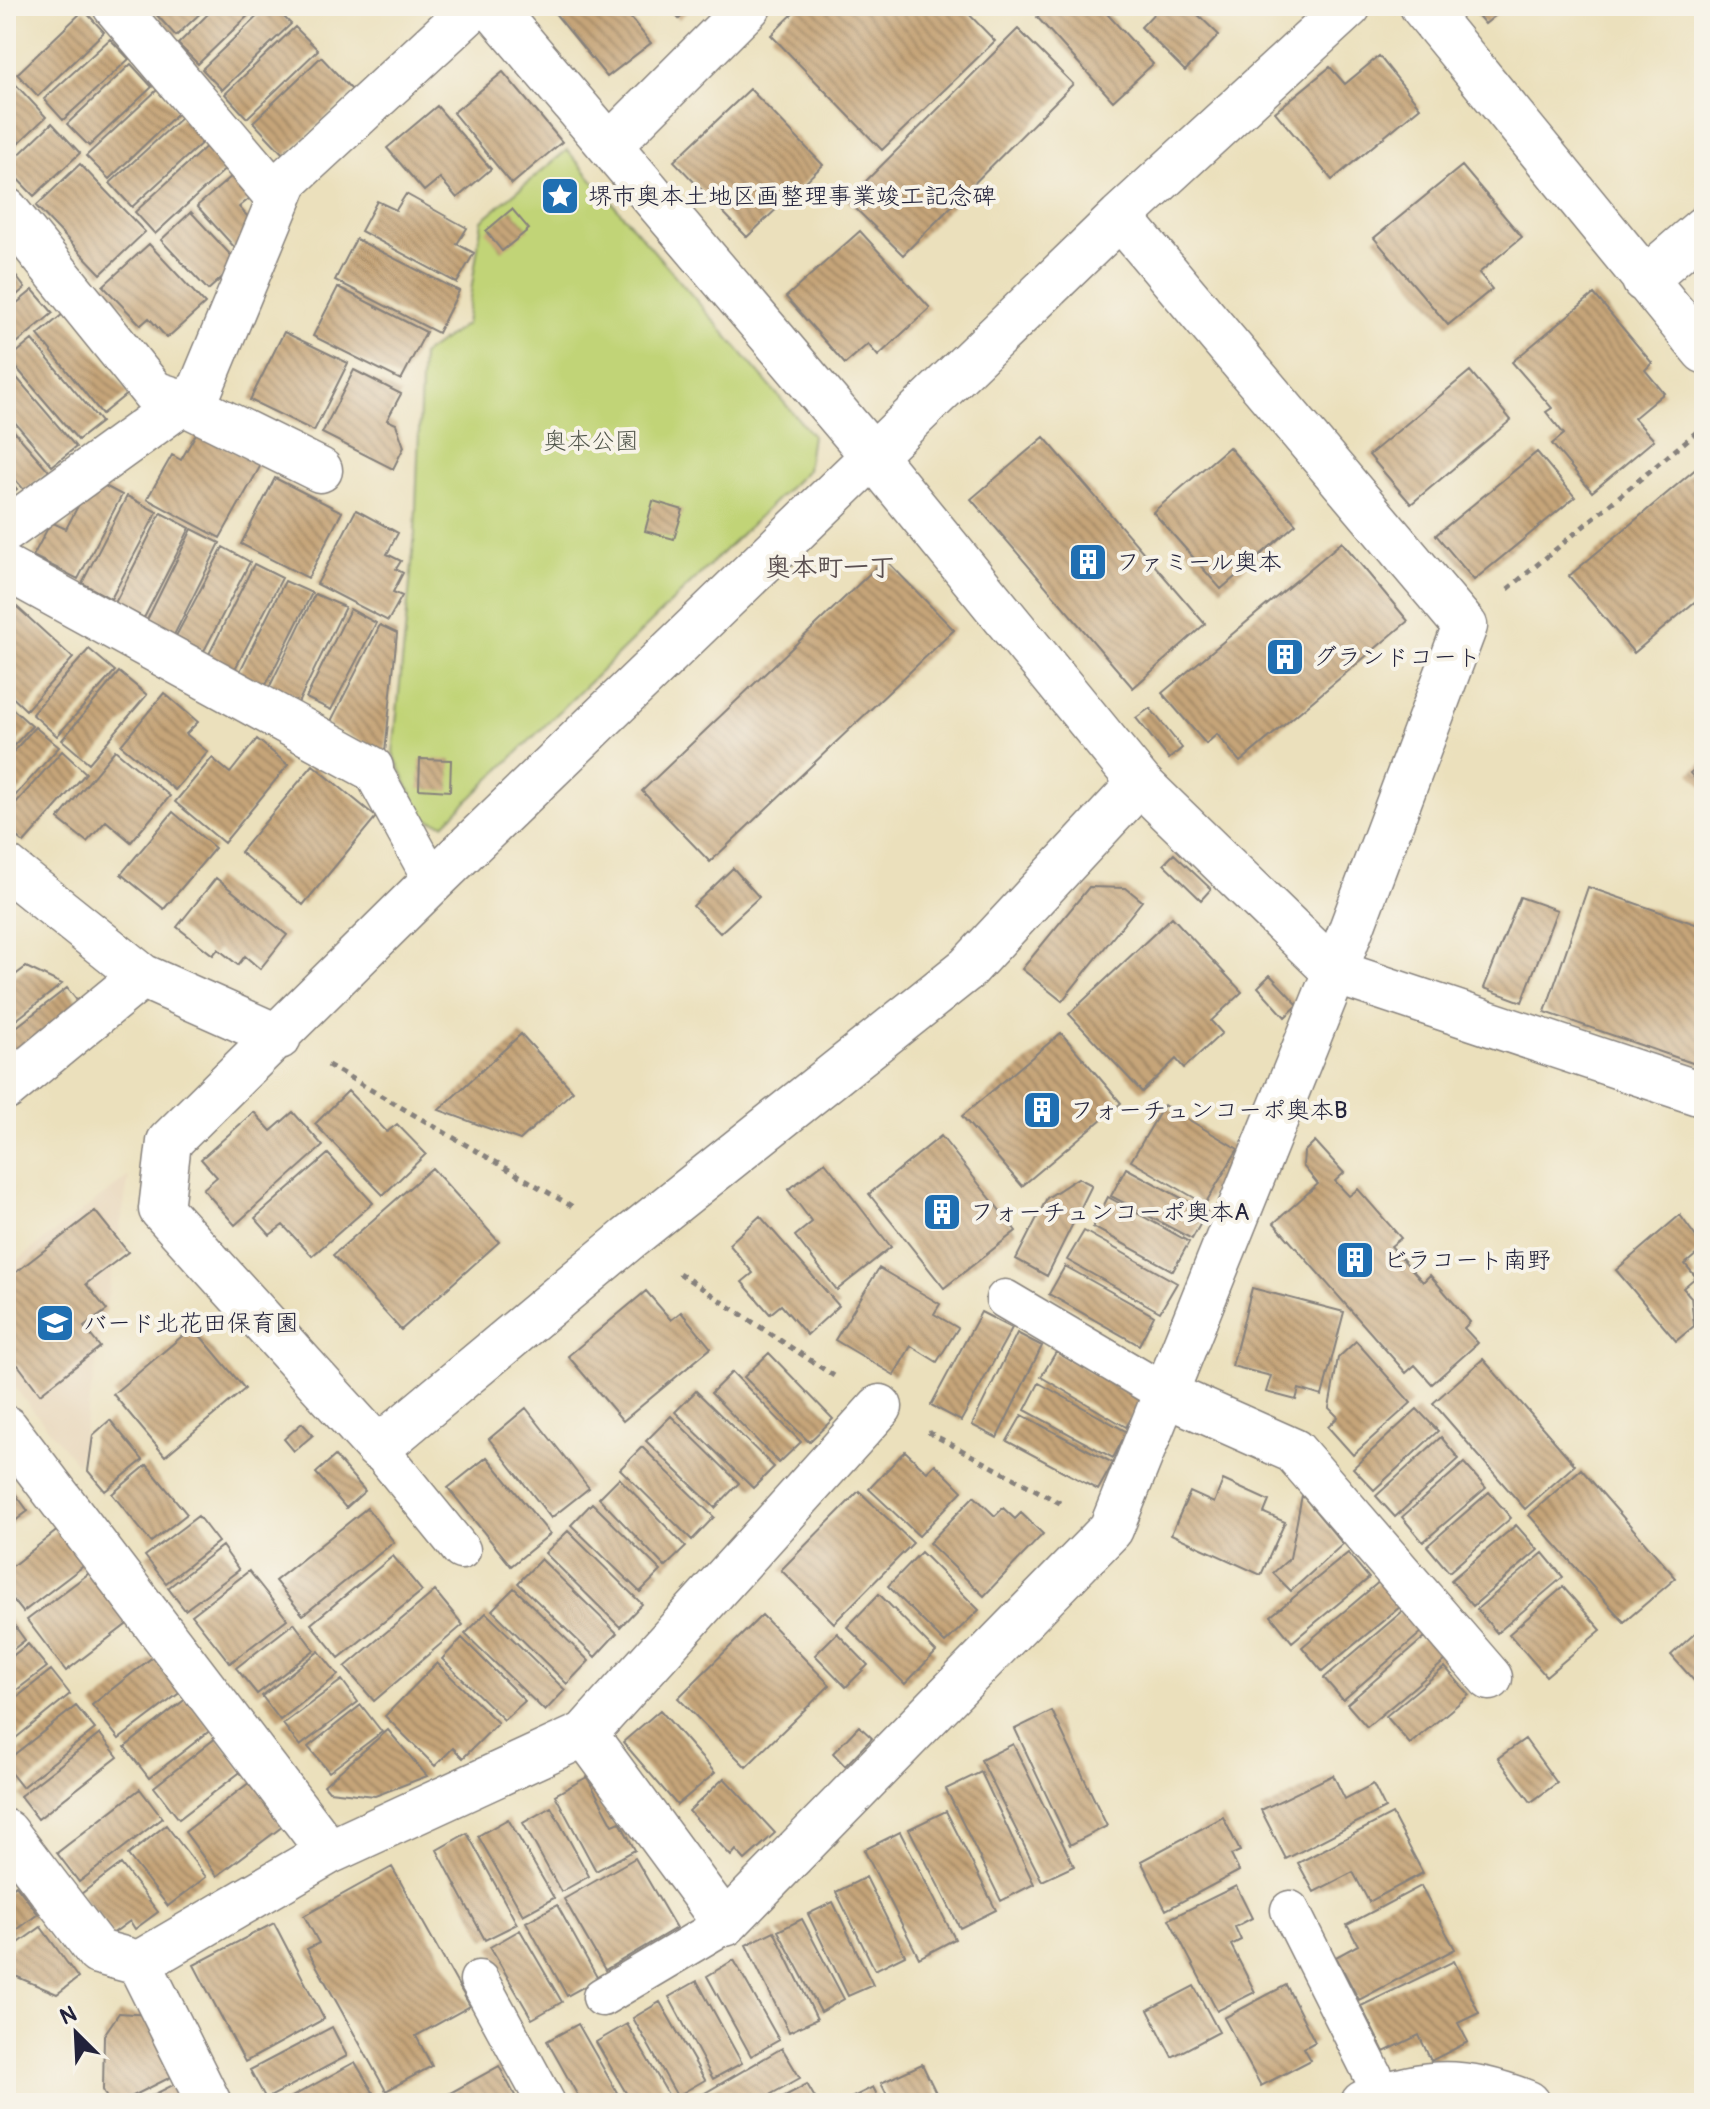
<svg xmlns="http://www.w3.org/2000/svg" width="1710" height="2109" viewBox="0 0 1710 2109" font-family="Pangolin,'Klee One',sans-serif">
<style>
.built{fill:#e7d4b7}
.green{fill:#c1d477;stroke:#727b59;stroke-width:2}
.building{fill:url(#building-back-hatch)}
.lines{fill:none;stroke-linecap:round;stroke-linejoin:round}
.service-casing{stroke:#86817c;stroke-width:41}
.minor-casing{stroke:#86817c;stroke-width:47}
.path{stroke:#86817c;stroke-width:5;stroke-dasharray:6 6;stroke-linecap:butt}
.service{stroke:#fff;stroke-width:38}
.minor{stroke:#fff;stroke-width:44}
.labels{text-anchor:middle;stroke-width:8;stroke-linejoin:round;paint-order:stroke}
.poi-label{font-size:24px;fill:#22223b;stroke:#f7f3e8;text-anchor:start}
.park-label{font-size:24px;fill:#52574d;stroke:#f7f3e8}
.neighbourhood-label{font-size:26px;font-weight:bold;fill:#5b5051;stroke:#f7f3e8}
</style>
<defs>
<pattern id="building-back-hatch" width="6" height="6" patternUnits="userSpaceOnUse" patternTransform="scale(2)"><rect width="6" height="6" fill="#c6a579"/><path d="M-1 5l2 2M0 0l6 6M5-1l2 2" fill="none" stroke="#a08664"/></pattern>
</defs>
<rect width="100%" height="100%" fill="#f7f3e8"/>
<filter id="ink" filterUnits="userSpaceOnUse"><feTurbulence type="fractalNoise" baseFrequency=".0125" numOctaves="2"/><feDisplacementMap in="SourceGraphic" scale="16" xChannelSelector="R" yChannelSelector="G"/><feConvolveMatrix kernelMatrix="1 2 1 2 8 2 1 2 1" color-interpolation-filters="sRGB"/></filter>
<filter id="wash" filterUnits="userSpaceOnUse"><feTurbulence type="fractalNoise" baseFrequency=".006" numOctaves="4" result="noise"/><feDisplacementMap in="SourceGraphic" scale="32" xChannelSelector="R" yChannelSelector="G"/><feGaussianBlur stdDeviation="1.8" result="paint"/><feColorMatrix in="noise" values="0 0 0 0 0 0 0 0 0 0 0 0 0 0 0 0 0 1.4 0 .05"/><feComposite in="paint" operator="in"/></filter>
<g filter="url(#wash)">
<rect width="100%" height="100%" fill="#ebe0bc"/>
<path class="built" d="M129 1176 78 1465 6 1377V1269Z"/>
<path class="green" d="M567 150 812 435 807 470 444 824 422 818 393 753 415 533 422 355 466 324 482 220Z"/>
<g id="blocks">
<path class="building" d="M163 6H208L176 36 155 13Z
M216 6H258L198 64 178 44Z
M268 6H273L291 24 222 90 202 69Z
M549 6H621L651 43 607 77Z
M667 6H693L679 19Z
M801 6H961L995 41 882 150 771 35Z
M1049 6H1081L1086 12 1093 6H1100L1153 64 1113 101 1037 17Z
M1161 6H1189L1219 35 1185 71 1141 27Z
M1470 6H1507L1485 24Z
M84 10 104 32 38 96 17 74Z
M295 27 318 50 247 118 225 94Z
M1018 29 1073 84 903 255 847 200Z
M110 39 129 59 63 120 44 99Z
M1379 56 1420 107 1332 180 1275 112 1330 67 1345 84Z
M321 57 353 91 285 156 253 122Z
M131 64 152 87 89 146 67 124Z
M503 72 562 142 512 184 453 113Z
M6 74 46 117 6 155Z
M750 89 823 165 747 237 674 161Z
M157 90 179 112 109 179 86 156Z
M437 106 491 169 457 198 440 178 424 191 387 148Z
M183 116 205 140 132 207 110 183Z
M52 123 80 153 34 196 6 167Z
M210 143 230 165 155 234 135 212Z
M80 164 145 232 101 274 36 206Z
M1462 166 1522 237 1479 273 1492 289 1448 325 1374 238Z
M232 176 250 198 239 207 259 229 236 249 197 206Z
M406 194 467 228 457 244 474 253 457 283 361 231 377 201 396 210Z
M512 209 529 229 502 251 486 231Z
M191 212 238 263 208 290 161 240Z
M860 231 930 308 878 356 868 344 845 364 786 297Z
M356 239 459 291 438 333 335 280Z
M149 244 205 304 167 338 149 318 141 325 103 286Z
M6 263 25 288 6 304Z
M338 287 426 332 401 380 313 336Z
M33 290 53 313 6 352V312Z
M1594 294 1652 363 1645 370 1664 393 1634 418 1654 440 1592 492 1552 444 1564 434 1546 412 1552 408 1512 362Z
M63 314 128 393 102 414 38 335Z
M284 332 348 363 314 431 250 400Z
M32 340 101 422 78 440 9 359Z
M6 365 76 447 52 466 6 412Z
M354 370 401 394 387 420 396 424 404 447 393 469 322 433Z
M1470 371 1511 420 1411 504 1369 455Z
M6 422 49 471 25 491 6 469Z
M197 432 261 465 220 538 147 499 172 455 181 460Z
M1044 437 1205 624 1133 688 971 499Z
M1229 447 1296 524 1221 589 1153 512Z
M1537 452 1575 497 1474 580 1436 535Z
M1704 462V594L1634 653 1569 576Z
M6 476 17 489 6 498Z
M275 478 342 512 308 578 241 544Z
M105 486 122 495 78 579 33 556 51 522 66 529 80 502Z
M127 496 157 512 111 599 82 583Z
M653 501 683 510 674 539 645 531Z
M356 510 398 533 387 554 401 561 396 569 403 573 393 592 402 596 388 621 317 584Z
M161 513 190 528 144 618 115 603Z
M192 529 220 543 174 635 146 622Z
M1342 542 1408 621 1240 762 1217 734 1206 744 1162 693Z
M223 547 250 562 204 651 176 636Z
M885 559 954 630 710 862 642 791Z
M254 564 282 578 234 671 207 658Z
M285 581 312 593 266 685 239 673Z
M315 594 345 607 297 705 267 692Z
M6 597 73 658 26 710 6 691Z
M350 609 376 623 331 710 306 698Z
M380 625 397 633 385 753 329 725Z
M89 649 115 671 57 736 32 714Z
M119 672 147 695 89 763 62 740Z
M164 693 198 722 186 734 208 752 175 790 121 745Z
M6 703 32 726 6 754Z
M1150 708 1182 748 1169 759 1136 718Z
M35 727 59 747 6 806V760Z
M257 739 288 765 224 843 175 802 212 758 230 773Z
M115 750 170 796 131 842 106 821 87 842 58 819Z
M62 751 86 773 24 843 6 828V814Z
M420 759 451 760 450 791 419 789Z
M1704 761V789L1690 773Z
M313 765 376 817 303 905 240 852Z
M173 812 215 848 164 909 121 874Z
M1174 854 1211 889 1201 900 1164 864Z
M733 868 759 897 720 933 693 906Z
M216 878 287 935 260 969 245 956 238 965 218 949 213 955 177 927Z
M1089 887 1126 888 1142 901 1062 1001 1022 969Z
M1588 887 1704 927V1067L1545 1012Z
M1520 897 1557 910 1522 1002 1484 988Z
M1172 917 1242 992 1211 1021 1222 1033 1184 1068 1176 1059 1142 1092 1069 1014Z
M26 967 62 984 6 1028V982Z
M1270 975 1298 1005 1285 1017 1258 987Z
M67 988 87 1013 16 1069 6 1057V1035Z
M1061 1033 1121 1103 1022 1186 962 1116Z
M521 1034 573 1091 520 1140 439 1110Z
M348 1091 387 1132 397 1124 426 1154 383 1195 315 1124Z
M1164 1105 1238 1149 1205 1204 1131 1161Z
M254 1112 271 1131 293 1112 323 1146 235 1225 203 1189 217 1177 201 1159Z
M941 1136 1016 1231 944 1288 869 1194Z
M1315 1141 1344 1173 1335 1181 1349 1196 1358 1189 1401 1238 1391 1246 1423 1282 1430 1275 1470 1322 1464 1328 1478 1343 1432 1384 1415 1365 1406 1373 1274 1223 1318 1184 1303 1166 1304 1152Z
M328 1154 373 1203 312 1256 283 1225 270 1235 255 1218Z
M825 1162 891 1247 837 1290 795 1236 812 1222 788 1190Z
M432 1168 499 1242 401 1330 333 1255Z
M1126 1168 1207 1212 1192 1239 1111 1196Z
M1078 1178 1092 1185 1047 1276 1016 1259 1047 1198Z
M1108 1197 1189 1242 1173 1271 1093 1227Z
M95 1211 128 1252 86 1284 107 1310 84 1327 100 1347 40 1394 18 1365 6 1371V1280Z
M1680 1215 1704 1248 1685 1264 1696 1277 1683 1288 1691 1297 1694 1326 1676 1341 1616 1270Z
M760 1216 839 1306 807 1335 781 1305 770 1314 742 1282 753 1273 729 1244Z
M1084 1231 1177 1283 1160 1312 1067 1260Z
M1065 1266 1154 1316 1139 1345 1049 1294Z
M879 1268 940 1304 934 1314 958 1328 937 1362 911 1346 894 1375 835 1340Z
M1252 1288 1344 1312 1322 1396 1299 1389 1296 1400 1266 1392 1271 1376 1232 1366Z
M646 1291 671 1320 681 1312 711 1348 623 1421 568 1356Z
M981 1312 1012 1328 961 1421 931 1405Z
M193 1327 245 1389 165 1456 113 1394Z
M1017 1333 1042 1346 997 1438 972 1425Z
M1356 1341 1411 1403 1353 1455 1328 1427 1338 1417 1329 1408 1338 1358Z
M1056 1352 1142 1401 1126 1427 1041 1377Z
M769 1353 833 1419 809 1442 744 1377Z
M1483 1359 1575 1465 1525 1509 1433 1403Z
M732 1372 801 1442 779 1463 711 1393Z
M1039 1383 1127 1432 1113 1458 1025 1410Z
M696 1391 774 1467 753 1488 675 1412Z
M526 1408 589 1488 551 1518 489 1439Z
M1417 1409 1438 1431 1374 1490 1353 1468Z
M1022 1415 1113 1463 1098 1490 1007 1441Z
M671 1416 739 1483 715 1508 646 1441Z
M110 1420 143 1460 105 1491 88 1471 93 1435Z
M302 1423 313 1435 294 1451 284 1439Z
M1441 1437 1459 1459 1395 1517 1376 1496Z
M642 1447 714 1517 692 1540 620 1469Z
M905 1451 927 1472 935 1464 962 1491 919 1536 869 1489Z
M335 1456 365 1491 346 1508 316 1473Z
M487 1457 550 1534 511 1566 448 1488Z
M1464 1463 1486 1488 1423 1542 1402 1517Z
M147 1465 187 1514 151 1542 112 1494Z
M1581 1469 1676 1578 1624 1622 1529 1515Z
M619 1478 686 1547 665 1567 599 1498Z
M1223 1480 1269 1501 1264 1513 1285 1522 1261 1575 1171 1534 1190 1492 1214 1503Z
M6 1481 28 1511 6 1528Z
M859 1491 913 1543 834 1623 781 1570Z
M1489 1492 1511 1518 1449 1572 1427 1546Z
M1302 1495 1343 1544 1291 1591 1273 1573 1290 1558Z
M974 1496 995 1516 1003 1508 1015 1519 1021 1513 1043 1534 984 1596 929 1543Z
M592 1503 661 1571 640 1592 571 1525Z
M367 1508 394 1542 303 1615 275 1581Z
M198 1516 218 1542 166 1583 145 1556Z
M1516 1525 1538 1550 1473 1606 1451 1580Z
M59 1529 86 1564 23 1612 6 1591V1571Z
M568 1531 642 1604 620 1627 545 1553Z
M222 1546 239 1570 185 1610 168 1588Z
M921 1552 979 1610 945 1643 888 1586Z
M1348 1553 1369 1578 1292 1642 1271 1616Z
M1543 1553 1563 1577 1497 1633 1477 1609Z
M393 1556 422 1591 339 1658 311 1624Z
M541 1559 617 1633 595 1657 518 1583Z
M92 1571 131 1621 66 1671 27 1620Z
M249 1571 287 1619 230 1663 192 1615Z
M1380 1581 1401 1606 1322 1671 1302 1647Z
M1563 1587 1601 1630 1546 1676 1509 1634Z
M514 1588 589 1661 567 1684 492 1610Z
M435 1591 463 1625 374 1701 345 1667Z
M879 1594 936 1652 905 1684 847 1627Z
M1403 1611 1422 1632 1343 1700 1324 1678Z
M486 1613 565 1690 545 1711 465 1634Z
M762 1615 830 1685 746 1767 678 1698Z
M9 1618 25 1640 6 1655V1621Z
M294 1623 314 1650 257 1694 236 1668Z
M1704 1625V1692L1671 1655Z
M837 1633 868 1665 846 1687 815 1655Z
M1425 1637 1446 1660 1367 1727 1347 1704Z
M462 1638 525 1701 504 1720 442 1659Z
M28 1644 47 1667 6 1698V1661Z
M319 1651 338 1675 280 1720 262 1696Z
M154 1656 182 1691 119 1739 92 1705Z
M437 1663 498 1723 463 1758 453 1748 435 1766 385 1716Z
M1445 1667 1469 1695 1410 1744 1386 1716Z
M51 1670 70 1694 6 1746V1706Z
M342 1680 358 1702 300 1746 283 1724Z
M187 1698 212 1729 149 1778 125 1747Z
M361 1705 382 1732 329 1772 308 1747Z
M76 1706 95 1729 22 1787 6 1767V1761Z
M660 1710 715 1773 677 1805 623 1742Z
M1052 1711 1107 1826 1070 1845 1015 1729Z
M859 1726 872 1738 845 1766 833 1753Z
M388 1730 427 1776 375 1796 329 1791 324 1785Z
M100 1734 118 1757 38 1819 20 1796Z
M217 1737 243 1770 179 1819 154 1787Z
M1525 1739 1557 1783 1531 1802 1498 1758Z
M1013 1744 1074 1866 1042 1881 981 1760Z
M981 1772 1034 1884 1001 1901 946 1789Z
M1333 1775 1345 1799 1373 1784 1385 1808 1286 1859 1261 1810Z
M587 1777 613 1825 620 1822 635 1850 596 1871 555 1795Z
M724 1778 775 1833 745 1860 736 1850 731 1856 689 1811Z
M254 1779 287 1823 217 1876 185 1832Z
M140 1789 162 1818 79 1882 57 1853Z
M551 1807 589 1876 561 1892 523 1823Z
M946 1811 996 1910 960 1928 909 1829Z
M1392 1814 1423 1873 1369 1902 1353 1872 1314 1892 1298 1863Z
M1223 1817 1240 1851 1231 1855 1239 1871 1166 1910 1141 1861Z
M508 1819 554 1898 523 1915 478 1836Z
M166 1825 206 1877 168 1906 128 1855Z
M900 1832 955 1939 919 1958 864 1850Z
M467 1833 517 1924 485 1940 437 1850Z
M635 1858 676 1928 605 1970 564 1899Z
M121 1864 158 1912 135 1929 130 1921 112 1934 81 1894Z
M392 1867 470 2006 416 2036 432 2066 386 2091 307 1949 319 1943 304 1916Z
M866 1877 905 1955 875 1970 836 1892Z
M16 1885 38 1914 6 1938V1893Z
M1236 1886 1252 1918 1235 1927 1241 1940 1231 1945 1255 1992 1217 2011 1169 1919Z
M1421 1886 1455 1949 1359 2000 1336 1957 1358 1945 1347 1925Z
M833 1902 873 1985 848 1996 808 1914Z
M557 1905 598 1979 567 1996 526 1922Z
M802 1919 844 1999 821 2012 778 1931Z
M274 1923 324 2019 245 2062 194 1965Z
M41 1927 78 1978 57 1994 6 1972V1952Z
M520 1930 562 2002 532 2019 490 1947Z
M774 1931 817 2019 789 2032 746 1945Z
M734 1960 779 2040 751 2056 707 1976Z
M1454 1961 1479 2013 1458 2023 1468 2042 1431 2061 1419 2035 1384 2052 1361 2006Z
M697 1981 742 2063 713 2079 669 1997Z
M1286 1985 1315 2042 1304 2048 1311 2060 1261 2086 1224 2018Z
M1194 1986 1219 2032 1172 2057 1148 2010Z
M660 2002 705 2080 677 2096 633 2018Z
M119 2013 149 2015 177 2074 119 2103H109L103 2090 104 2035Z
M578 2024 623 2103H582L547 2041Z
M627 2024 672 2101 668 2103H632L596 2042Z
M332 2027 347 2056 266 2099 250 2070Z
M782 2048 800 2078 755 2103H702L698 2097Z
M355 2062 373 2092 353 2103H281Z
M922 2064 941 2103H891L881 2083Z
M499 2066 519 2103H432Z
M177 2083 187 2103H137Z
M807 2084 818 2103H772Z
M873 2087 881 2103H841Z"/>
</g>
</g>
<g filter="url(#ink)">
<use href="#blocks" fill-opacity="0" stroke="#86817c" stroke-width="2"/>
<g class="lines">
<g class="service-casing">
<path id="service" d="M371 768 433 881
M1005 1299 1168 1395
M378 1448 461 1550
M1290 1910 1383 2095
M479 1980 546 2103
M602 1997 725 1924"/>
</g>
<g class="minor-casing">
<path id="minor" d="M115 6 279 199
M491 6 873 456 1140 783 1335 972 1704 1095
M1422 6 1704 351
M610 145 749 6
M6 210 154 393 182 402 320 470
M1120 217 433 881 169 1142 161 1209 378 1448 628 1239 968 968 1140 783
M1644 280 1704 228
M6 530 200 390 287 180 475 6
M6 568 371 768
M6 867 142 976 279 1037
M6 1088 142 976
M1168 1395 1294 1451 1490 1678
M6 1428 329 1852 139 1963 209 2103
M585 1734 880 1407
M6 1832 98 1952 139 1963
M329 1852 585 1734 725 1924 1111 1529 1335 972 1465 626 1120 217 1349 6
M1363 2103C1426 2078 1465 2078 1528 2103"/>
</g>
<path class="path" d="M1508 589 1704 426
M328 1065 575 1208
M679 1273 834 1376
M928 1432 1060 1503"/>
<use href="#service" class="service"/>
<use href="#minor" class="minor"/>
</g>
</g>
<defs>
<g id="sight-square" transform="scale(2)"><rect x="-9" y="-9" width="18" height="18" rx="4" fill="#1f6fb2" stroke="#f7f3e8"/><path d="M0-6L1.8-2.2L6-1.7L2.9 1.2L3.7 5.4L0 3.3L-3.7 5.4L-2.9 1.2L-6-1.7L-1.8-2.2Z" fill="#fff"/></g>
<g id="building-square" transform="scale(2)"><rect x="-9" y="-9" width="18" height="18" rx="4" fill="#1f6fb2" stroke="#f7f3e8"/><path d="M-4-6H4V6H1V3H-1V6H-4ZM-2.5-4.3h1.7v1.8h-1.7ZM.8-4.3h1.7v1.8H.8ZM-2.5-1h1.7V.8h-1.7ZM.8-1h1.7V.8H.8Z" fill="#fff"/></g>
<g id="school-square" transform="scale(2)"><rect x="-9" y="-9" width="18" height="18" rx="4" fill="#1f6fb2" stroke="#f7f3e8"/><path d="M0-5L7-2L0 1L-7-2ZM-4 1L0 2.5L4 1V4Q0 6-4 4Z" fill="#fff"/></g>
</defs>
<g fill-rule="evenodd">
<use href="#sight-square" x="560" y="196"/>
<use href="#building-square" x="1088" y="562"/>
<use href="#building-square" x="1285" y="657"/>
<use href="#building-square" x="1042" y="1110"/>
<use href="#building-square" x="942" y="1212"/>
<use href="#building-square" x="1355" y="1260"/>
<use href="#school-square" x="55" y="1323"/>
</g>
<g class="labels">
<g class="poi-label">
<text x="588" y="204">堺市奥本土地区画整理事業竣工記念碑</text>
<text x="1116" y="570">ファミール奥本</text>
<text x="1313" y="665">グランドコート</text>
<text x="1070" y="1118">フォーチュンコーポ奥本B</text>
<text x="970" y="1220">フォーチュンコーポ奥本A</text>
<text x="1383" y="1268">ビラコート南野</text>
<text x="83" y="1331">バード北花田保育園</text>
</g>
<g class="park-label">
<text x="591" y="449">奥本公園</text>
</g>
<g class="neighbourhood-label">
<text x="830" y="576">奥本町一丁</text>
</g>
</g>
<rect width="1710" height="2109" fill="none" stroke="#f7f3e8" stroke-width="32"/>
<g transform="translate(76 2033) rotate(336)" stroke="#f7f3e8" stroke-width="6" paint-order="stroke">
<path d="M0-6L14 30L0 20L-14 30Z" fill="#22223b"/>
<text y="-12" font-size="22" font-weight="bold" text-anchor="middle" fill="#22223b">N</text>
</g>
</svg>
